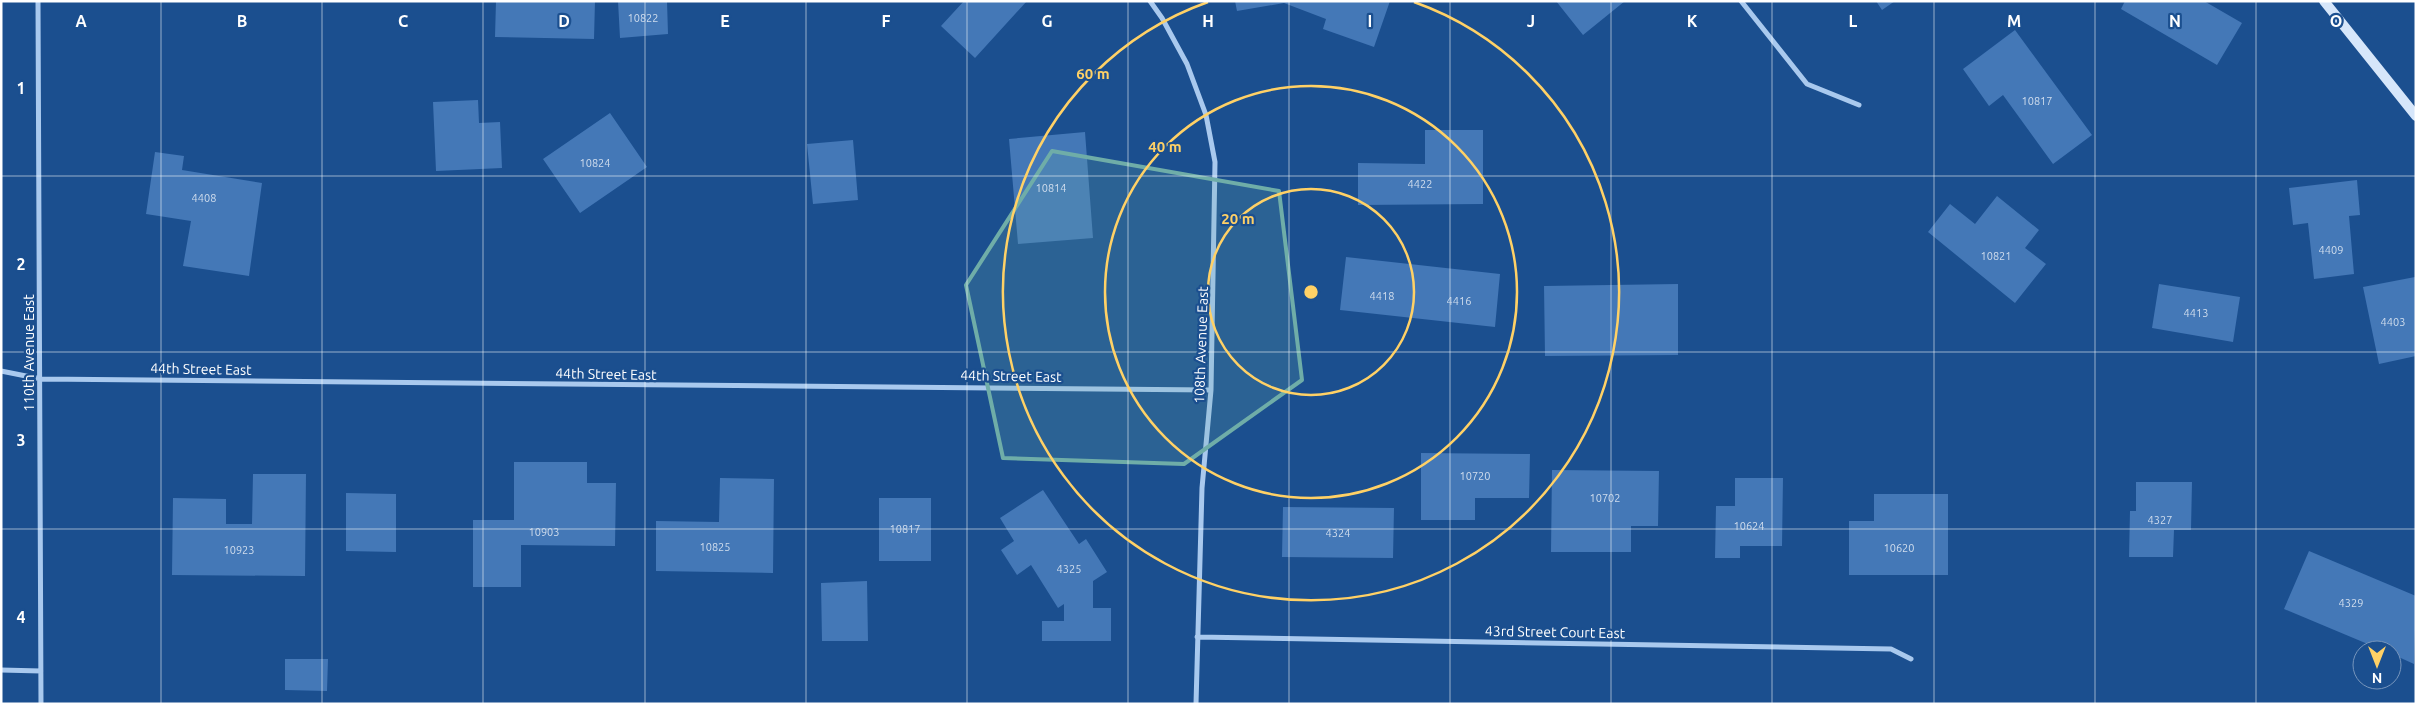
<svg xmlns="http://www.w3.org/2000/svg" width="2417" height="705" viewBox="0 0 2417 705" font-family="Ubuntu,sans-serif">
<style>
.building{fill:#4478b7}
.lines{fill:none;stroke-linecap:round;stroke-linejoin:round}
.street{stroke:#a9c9ee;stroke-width:5}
.secondary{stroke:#d6e6fa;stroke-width:10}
.marked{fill:#6fada8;fill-opacity:0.2;stroke:#6fada8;stroke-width:4;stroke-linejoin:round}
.grid{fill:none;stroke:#fff;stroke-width:1;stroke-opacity:0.55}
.ring{fill:none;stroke:#ffd166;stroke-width:2.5}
.labels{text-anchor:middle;stroke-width:4.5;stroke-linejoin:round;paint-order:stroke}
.number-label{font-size:11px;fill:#d0dded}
.street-label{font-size:14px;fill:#fff;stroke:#1b4f8f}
.grid-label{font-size:16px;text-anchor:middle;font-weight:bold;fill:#fff;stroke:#1b4f8f;stroke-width:4.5;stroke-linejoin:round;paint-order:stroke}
.centre{fill:#ffd166;stroke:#1b4f8f;stroke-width:2.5}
.ring-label{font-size:15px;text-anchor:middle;font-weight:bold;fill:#ffd166;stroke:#1b4f8f;stroke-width:4.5;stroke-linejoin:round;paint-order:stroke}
</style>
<rect width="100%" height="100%" fill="#1b4f8f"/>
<path class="building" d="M496 1H595L594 39 495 37Z
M618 1H667L668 34 620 38Z
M964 1H1027L975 58 941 26Z
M1235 1H1390L1374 47 1323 29 1326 19 1284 3 1237 11Z
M1556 1H1625L1583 35Z
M1876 1H1895L1882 10Z
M2125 1H2204L2242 23 2217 65 2121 9Z
M2015 30 2092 135 2053 164 2003 95 1989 106 1963 69Z
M478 100 479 123 500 122 502 168 436 171 433 102Z
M610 113 647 167 580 213 543 159Z
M1425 130H1483V204L1358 205V163L1425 164Z
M1085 132 1093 238 1018 244 1009 139Z
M853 140 858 200 813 204 807 144Z
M155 152 184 156 182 170 262 183 249 276 183 266 191 221 146 214Z
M2357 180 2360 215 2349 216 2354 274 2314 279 2308 223 2293 225 2289 188Z
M1997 196 2039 230 2025 248 2046 264 2015 303 1928 232 1950 204 1975 224Z
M1346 257 1500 274 1495 327 1340 310Z
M2415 277 2416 356 2379 364 2363 287Z
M1678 284V355L1545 356 1544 286Z
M2159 284 2240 297 2233 342 2152 328Z
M1421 453 1530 454 1529 498H1475V520H1421Z
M514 462H587V483H616L615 546 521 545V587H473V520H514Z
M1552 470 1659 471 1658 526H1631V552H1551Z
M253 474H306L305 576 172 575 173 498 226 499V524H252Z
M720 478 774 479 773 573 656 571V521L719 522Z
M1735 478H1783L1782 546H1740V558H1715L1716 506H1735Z
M2136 482H2192L2191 530H2174L2173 557H2129L2130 511H2136Z
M1043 490 1079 544 1086 539 1107 572 1093 581V608H1111V641H1042V621H1064V604L1058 608 1031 565 1017 575 1001 550 1014 541 1000 518Z
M346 493 396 494V552L346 551Z
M1874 494H1948V575H1849V521H1874Z
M879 498H931V561H879Z
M1283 507 1394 508 1393 558 1282 557Z
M2309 551 2416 596 2414 664 2392 654V650H2382L2284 609Z
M867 581 868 641H822L821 583Z
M285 659H328L327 691 285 690Z"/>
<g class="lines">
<path class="street" d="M38 1 41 704
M1150 1 1162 18 1187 64 1206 115 1215 162 1211 390 1202 488 1196 704
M1741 1 1807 84 1859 105
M1 371 41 379 1211 390
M1197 637 1891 649 1911 659
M1 670 41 671"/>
<path class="secondary" d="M2324 1 2416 116"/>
</g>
<path class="marked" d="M1052 151 1279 191 1302 380 1184 464 1003 458 966 285Z"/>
<path class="grid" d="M161 1V704M322 1V704M483 1V704M645 1V704M806 1V704M967 1V704M1128 1V704M1289 1V704M1450 1V704M1611 1V704M1772 1V704M1934 1V704M2095 1V704M2256 1V704M1 176H2416M1 352H2416M1 529H2416"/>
<g class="ring">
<circle cx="1311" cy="292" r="103"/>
<circle cx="1311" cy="292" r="206"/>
<path d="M1414 2A308 308 0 1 1 1208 2"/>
</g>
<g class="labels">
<g class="number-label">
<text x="643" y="22">10822</text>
<text x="2037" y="105">10817</text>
<text x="595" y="167">10824</text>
<text x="1420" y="188">4422</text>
<text x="1051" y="192">10814</text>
<text x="204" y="202">4408</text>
<text x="2331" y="254">4409</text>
<text x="1996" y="260">10821</text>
<text x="1382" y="300">4418</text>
<text x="1459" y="305">4416</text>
<text x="2196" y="317">4413</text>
<text x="2393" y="326">4403</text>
<text x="1475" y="480">10720</text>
<text x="1605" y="502">10702</text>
<text x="2160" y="524">4327</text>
<text x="1749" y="530">10624</text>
<text x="905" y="533">10817</text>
<text x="544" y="536">10903</text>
<text x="1338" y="537">4324</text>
<text x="715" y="551">10825</text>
<text x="1899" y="552">10620</text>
<text x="239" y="554">10923</text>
<text x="1069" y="573">4325</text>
<text x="2351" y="607">4329</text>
</g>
<g class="street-label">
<text transform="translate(1201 345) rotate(-88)" y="5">108th Avenue East</text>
<text transform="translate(29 353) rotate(-90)" y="5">110th Avenue East</text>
<text transform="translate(201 369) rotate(1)" y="5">44th Street East</text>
<text transform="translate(606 374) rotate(1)" y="5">44th Street East</text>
<text transform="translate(1011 376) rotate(1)" y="5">44th Street East</text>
<text transform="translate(1555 632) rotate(1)" y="5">43rd Street Court East</text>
</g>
</g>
<g class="grid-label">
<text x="81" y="27">A</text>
<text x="242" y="27">B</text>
<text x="403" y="27">C</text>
<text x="564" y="27">D</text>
<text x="725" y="27">E</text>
<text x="886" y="27">F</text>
<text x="1047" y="27">G</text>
<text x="1208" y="27">H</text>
<text x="1370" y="27">I</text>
<text x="1531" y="27">J</text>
<text x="1692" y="27">K</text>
<text x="1853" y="27">L</text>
<text x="2014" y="27">M</text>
<text x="2175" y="27">N</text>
<text x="2336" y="27">O</text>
<text x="21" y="94">1</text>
<text x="21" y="270">2</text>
<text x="21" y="446">3</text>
<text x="21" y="623">4</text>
</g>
<circle cx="1311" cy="292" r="8" class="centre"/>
<g class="ring-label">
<text x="1093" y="79">60 m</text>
<text x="1165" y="152">40 m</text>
<text x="1238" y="224">20 m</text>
</g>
<rect width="2417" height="705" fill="none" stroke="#ffffff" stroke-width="5"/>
<g transform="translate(2377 665) rotate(180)"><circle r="24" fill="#1b4f8f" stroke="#7695bc"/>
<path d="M0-4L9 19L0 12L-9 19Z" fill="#ffd166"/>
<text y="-8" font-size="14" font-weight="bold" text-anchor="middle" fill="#ffffff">N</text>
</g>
</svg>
